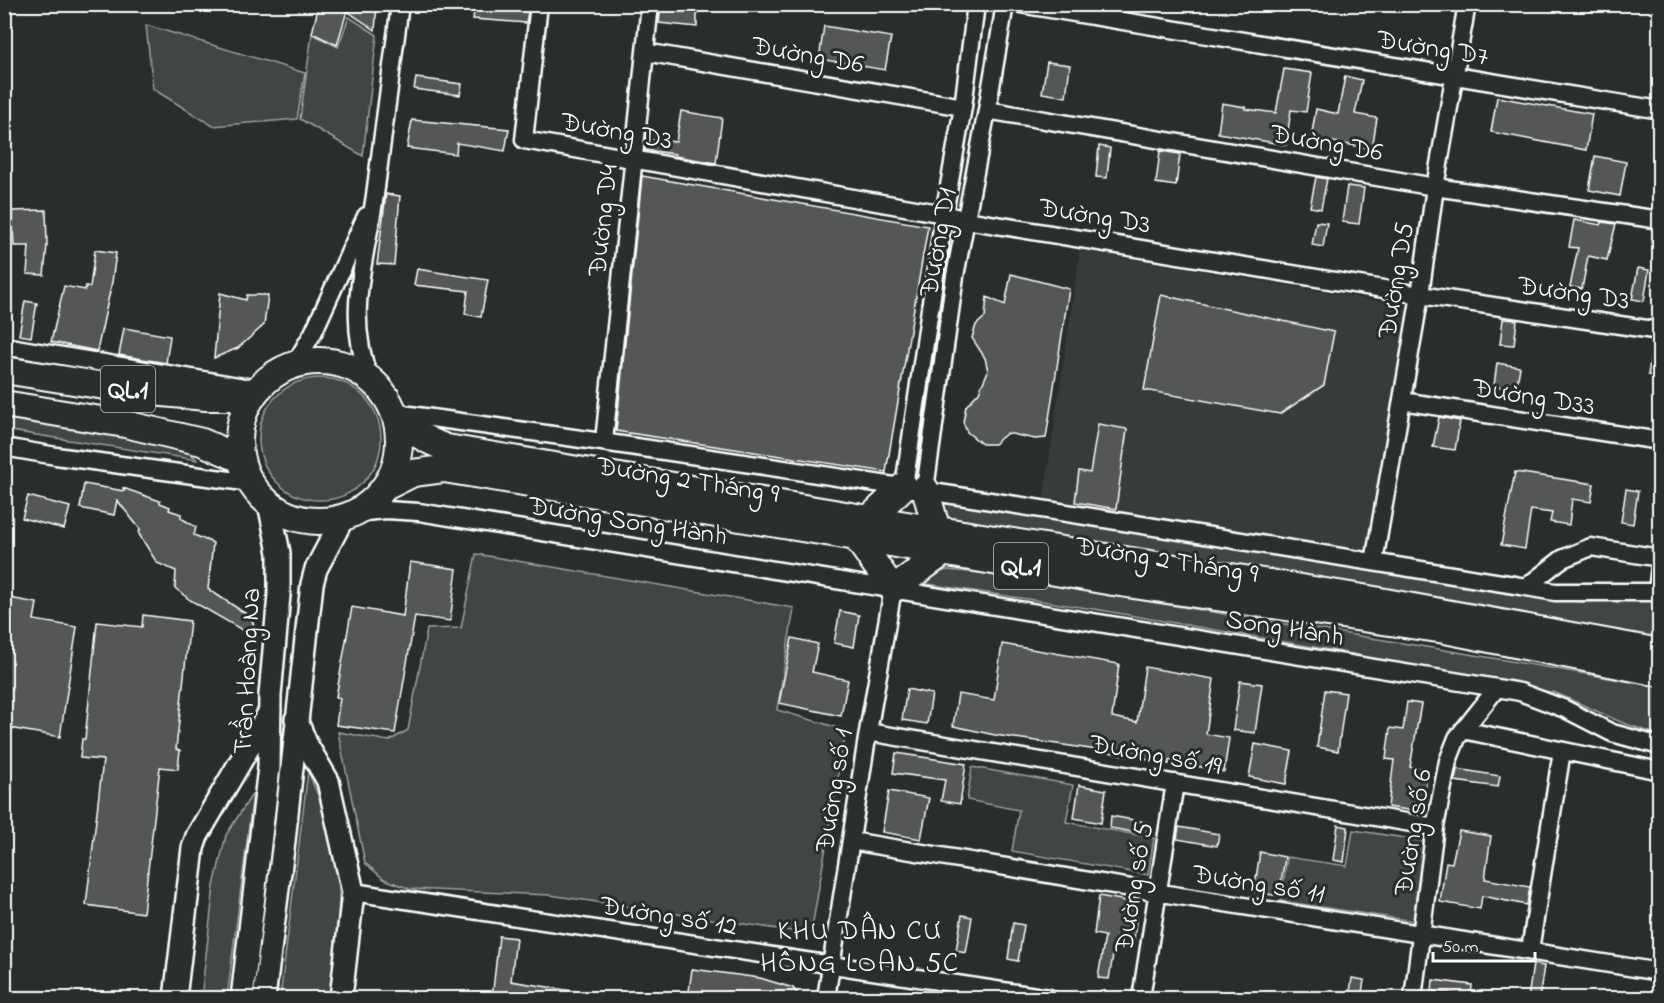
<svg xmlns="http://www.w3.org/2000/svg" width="1664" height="1003" viewBox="0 0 1664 1003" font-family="'Indie Flower',sans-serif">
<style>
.built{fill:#373a3b}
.green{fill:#414445;stroke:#a0a2a2;stroke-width:1.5}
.building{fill:#555758;stroke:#fff;stroke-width:1.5}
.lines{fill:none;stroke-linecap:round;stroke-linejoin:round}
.minor-casing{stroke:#fff;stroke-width:21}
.major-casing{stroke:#fff;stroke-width:26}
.highway-casing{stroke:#fff;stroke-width:30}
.minor{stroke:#2a2d2e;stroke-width:16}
.major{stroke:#2a2d2e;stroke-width:21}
.highway{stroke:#2a2d2e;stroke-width:26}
.labels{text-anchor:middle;stroke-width:6;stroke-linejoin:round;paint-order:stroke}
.shield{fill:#2a2d2e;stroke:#bfc0c0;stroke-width:1.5}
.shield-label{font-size:26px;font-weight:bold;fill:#fff}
.street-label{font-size:27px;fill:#fff;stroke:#2a2d2e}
.neighbourhood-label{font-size:28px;letter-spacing:1.5px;fill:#fff;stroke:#2a2d2e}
</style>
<rect width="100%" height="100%" fill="#2a2d2e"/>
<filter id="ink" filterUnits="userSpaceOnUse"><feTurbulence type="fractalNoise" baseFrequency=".0167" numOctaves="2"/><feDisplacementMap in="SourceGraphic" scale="12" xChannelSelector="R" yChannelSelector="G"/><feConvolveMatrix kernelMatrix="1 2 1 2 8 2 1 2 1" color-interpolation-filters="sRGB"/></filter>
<g filter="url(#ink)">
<path class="built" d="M1080 250 1407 306 1367 555 1043 502Z"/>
<path class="green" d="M349 17 377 35 363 156 300 119 312 34 338 47Z
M146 25 305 73 297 119 213 126 153 89Z
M259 439a61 61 0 1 1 122 0a61 61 0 1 1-122 0Z
M4 412 146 436 188 451 197 460 5 430Z
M956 503 1486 589 1582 602 1659 598V639L1523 613 1405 596 942 516V504Z
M476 554 794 608 777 710 846 730 811 934 550 895 410 889 384 879 365 863 338 732 389 741 408 730 427 629 461 628Z
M947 570 980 573C1206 613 1434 646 1659 687V735L1623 723 1556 693 1498 683 1337 651 1100 610 927 584 934 574Z
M972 767 1073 785 1066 822 1154 838 1148 875 1012 851 1019 810 967 800Z
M308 771C317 794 329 818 334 841 345 891 335 945 330 994L329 998H280Z
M253 793 227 998H201L214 886 226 835Z
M1353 830 1424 841 1413 921 1281 901 1287 857 1347 866Z"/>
<path class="building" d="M319 4H377L375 30 347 11 337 45 312 33Z
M475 4H521L522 10 528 12 526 23 473 19Z
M661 4H678L697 8V27L659 23Z
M824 26 891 37 885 70 819 59Z
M1047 62 1070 65 1066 97 1042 93Z
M1284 69 1312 73 1306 112 1291 110 1286 145 1218 133 1222 103 1245 107V109L1276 113Z
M1345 76 1362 80 1355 114 1377 118 1372 149 1311 138 1316 109 1338 114Z
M416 78 462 84 460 95 414 89Z
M1497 97 1592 114 1586 150 1491 132Z
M681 111 722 118 716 163 675 156V154L645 150 646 139 676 142Z
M412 120 509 129 505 151 457 143 456 154 407 148Z
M1099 146 1110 148 1107 178 1096 177Z
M1160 151 1180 154 1176 186 1156 183Z
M1595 156 1626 162 1620 196 1589 190Z
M642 176 928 226 886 472 616 431Z
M1316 177 1327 179 1321 209 1310 207Z
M1347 186 1364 188 1359 224 1342 222Z
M386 194 400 196 394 265 377 264Z
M46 210 47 245 44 275 27 274 29 246H14L12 211Z
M1574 220 1601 225 1602 222 1616 224 1607 260 1588 256 1582 289 1570 287 1578 248 1569 247Z
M1316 222 1327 223 1323 247 1312 245Z
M95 250 116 253 112 282 97 351 51 342 64 286 85 290 86 286 90 287Z
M1638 268 1649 270 1644 301 1632 299Z
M417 269 488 280 481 317 465 314 468 291 414 285Z
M1011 274 1069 289 1046 438 1035 439 1007 433 994 444H982L967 432 963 422 966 406 979 392 988 371 985 358 972 338 976 325 985 317 987 297 1005 305Z
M220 293 246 300 247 295H268L264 325 238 348 214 358Z
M1161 295 1334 332 1324 385 1280 414 1144 390Z
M25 301 37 303 31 337 19 335Z
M1503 319 1517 320 1514 345 1500 344Z
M124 328 170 336 166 363 119 355Z
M1653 341H1659V376L1648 375Z
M1497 363 1520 367 1516 390 1494 386Z
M1439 417 1460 421 1455 450 1433 447Z
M1098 424 1127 429 1116 509 1075 502 1079 471 1090 473Z
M1515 472 1594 484 1591 502 1572 499 1569 525 1550 522 1552 513 1531 510 1525 549 1501 545Z
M84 484 124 491 123 488 160 501V503L170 507 169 510 181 514V518L196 527 194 535 213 543 208 589 251 617 257 635 246 634 239 628 190 600 175 588 176 571 157 563 139 534 140 529 117 500 114 515 80 508Z
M1626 489 1638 491 1633 524 1621 522Z
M28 496 70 507 64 529 22 518Z
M410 562 457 569 450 621 415 616 395 733 336 725 340 698 336 697 352 607 403 616Z
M4 597 37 603 34 620 77 627 60 737 4 727Z
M840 611 859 615 854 647 834 643Z
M143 615 190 621 176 749 180 750 178 769 160 767 143 913 86 905 103 760 80 758 82 739H85L97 622 142 627Z
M792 638 818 644 812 672 848 680 841 716 779 703Z
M1002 644 1119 664 1112 717 1137 722 1145 667 1214 679 1206 734 1229 738 1224 772 1169 760V764L1104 751 995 735 953 726 958 694 994 700Z
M1240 681 1262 684 1255 733 1233 730Z
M907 689 932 694 927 724 902 720Z
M1325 690 1346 693 1338 751 1317 747Z
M1407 702 1421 704 1410 767 1428 769 1422 812 1388 807 1394 760 1386 759 1390 728 1403 730Z
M1255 744 1292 751 1286 784 1249 777Z
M896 753 966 764 960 804 941 801 945 780 893 773Z
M1457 769 1500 776 1498 787 1455 781Z
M1079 785 1106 790 1101 823 1074 818Z
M889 791 929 798 921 839 882 832Z
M1111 816 1151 823 1149 835 1110 828Z
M1338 825 1348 827 1344 862 1333 860Z
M1179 827 1219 834 1217 846 1177 839Z
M1459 831 1491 836 1485 879 1530 887 1527 905 1482 896 1480 909 1440 902 1446 862 1452 863Z
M1260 852 1285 857 1279 896 1254 892Z
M1099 896 1138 903 1134 940 1116 937 1109 979 1098 978 1105 936 1094 934Z
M962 915 972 917 966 953 956 951Z
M1013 923 1024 925 1018 961 1008 959Z
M499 936 516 938 511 981 585 993 584 999H492Z
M1533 964 1544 966 1539 999H1528Z
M692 969 760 978 793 988 802 999H765L749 996 748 999H688Z
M1352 978 1364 980 1361 999H1349Z
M1433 980 1472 985 1471 996 1432 991Z"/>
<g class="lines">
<g class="minor-casing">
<path id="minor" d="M539 4 524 140 944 214 966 220 1420 295 1660 331
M1020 4 1660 110
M645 52 963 107
M987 110 1435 187 1660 220
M4 346 244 387 261 386
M294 365 313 333 366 216
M370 379C344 315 366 260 375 195 383 132 392 68 400 4
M1402 401 1660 441
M395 413C773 464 1149 526 1526 587L1562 559 1591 547 1660 558
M604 441 650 4
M4 447 56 456 251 483
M904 486 944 214 963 107 976 4
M925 489 955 276 987 110 1005 4
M355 513 386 510 419 512 1497 688 1520 692 1565 709 1612 733 1660 746
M1374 562 1420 295 1435 187 1467 4
M1526 587 1555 592H1660
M1657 592 1660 566
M1463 730 1660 771
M868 732 1435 827
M851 841 1167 894 1660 972
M353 892 1049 998
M1530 950 1562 751
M826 998 868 732 893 589
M1141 998 1175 783
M1413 998 1435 827 1448 761 1457 738 1497 688"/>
</g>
<g class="major-casing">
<path id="major" d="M296 719 307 745 328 781 353 892 341 998
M175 998 193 848 197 836 270 711
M242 998 269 767 270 695 279 595V553L269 503
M264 998 284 841 312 584 316 569 343 518"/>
</g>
<g class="highway-casing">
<path id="highway" d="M239 441a80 80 0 1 1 160 0a80 80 0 1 1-160 0Z
M4 370 130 390 206 397H252
M4 404 125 424 202 442 241 459
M395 413C409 431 426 441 447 448L869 519 1369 599 1660 652
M385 487 413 473 444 469 856 537 1113 582 1445 630 1660 673
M925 489 937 530
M869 519 904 486
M856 537 893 589 944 552"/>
</g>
<use href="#minor" class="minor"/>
<use href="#major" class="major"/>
<use href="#highway" class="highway"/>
</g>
</g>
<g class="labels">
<g class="shield">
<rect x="101" y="366" width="54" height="46" rx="4.5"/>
<rect x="994" y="543" width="54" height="46" rx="4.5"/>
</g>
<g class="shield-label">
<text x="128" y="398">QL.1</text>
<text x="1021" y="575">QL.1</text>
</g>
<g class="street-label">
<text transform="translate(1433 47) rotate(9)" y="9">Đường D7</text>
<text transform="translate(808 54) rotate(10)" y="9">Đường D6</text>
<text transform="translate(617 130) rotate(10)" y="9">Đường D3</text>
<text transform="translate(1327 142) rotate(10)" y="9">Đường D6</text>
<text transform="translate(1095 215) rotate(9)" y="9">Đường D3</text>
<text transform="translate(602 220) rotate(-84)" y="9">Đường D4</text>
<text transform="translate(937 242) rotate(-80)" y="9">Đường D1</text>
<text transform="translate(1395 280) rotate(-81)" y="9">Đường D5</text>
<text transform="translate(1574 292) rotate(8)" y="9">Đường D3</text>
<text transform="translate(1534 396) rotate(9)" y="9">Đường D33</text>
<text transform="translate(688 479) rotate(9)" y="9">Đường 2 Tháng 9</text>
<text transform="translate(628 520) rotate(9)" y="9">Đường Song Hành</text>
<text transform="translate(1167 559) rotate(9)" y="9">Đường 2 Tháng 9</text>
<text transform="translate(1285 627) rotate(9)" y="9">Song Hành</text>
<text transform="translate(246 671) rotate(-87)" y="9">Trần Hoàng Na</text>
<text transform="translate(1156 754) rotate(10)" y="9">Đường số 19</text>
<text transform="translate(833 790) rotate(-81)" y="9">Đường số 1</text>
<text transform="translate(1412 832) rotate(-81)" y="9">Đường số 6</text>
<text transform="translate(1259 883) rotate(9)" y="9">Đường số 11</text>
<text transform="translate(1133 887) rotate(-81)" y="9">Đường số 5</text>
<text transform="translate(669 915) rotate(9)" y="9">Đường số 12</text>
</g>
<g class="neighbourhood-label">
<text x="860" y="939">KHU DÂN CƯ<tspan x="860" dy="32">HỒNG LOAN 5C</tspan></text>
</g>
</g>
<rect width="1664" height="1003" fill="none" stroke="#2a2d2e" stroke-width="24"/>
<rect x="12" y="12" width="1640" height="979" fill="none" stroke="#fff" stroke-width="2" filter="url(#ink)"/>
<path d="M1433 952v9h102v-9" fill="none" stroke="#ffffff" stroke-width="3"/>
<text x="1442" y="952" font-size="18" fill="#ffffff" stroke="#2a2d2e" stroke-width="4.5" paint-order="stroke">50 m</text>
</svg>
